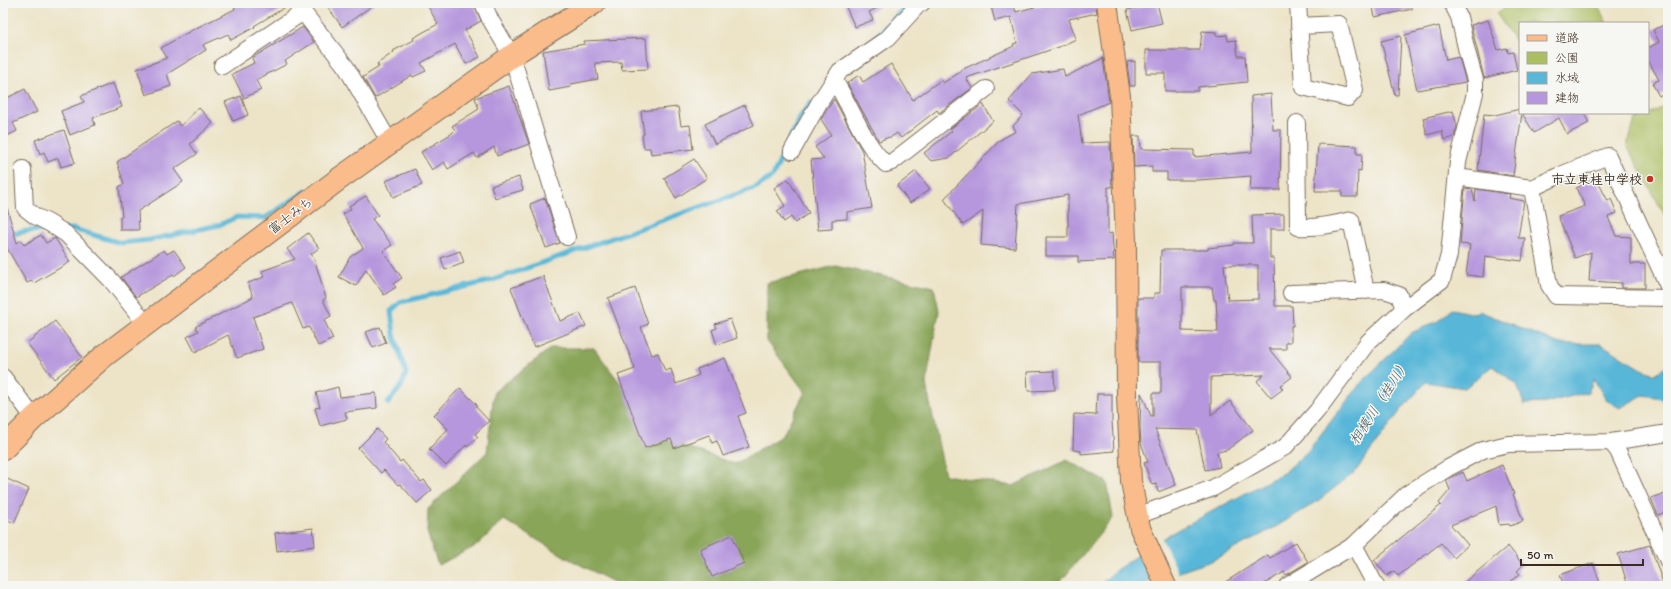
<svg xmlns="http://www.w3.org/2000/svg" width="1671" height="589" viewBox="0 0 1671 589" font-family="Itim,'Klee One',sans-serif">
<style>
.green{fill:#acbe62;stroke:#747440}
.forest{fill:#89a558;stroke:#62683b}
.water{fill:#59b7d8;stroke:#4a707b}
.pier{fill:#ede4c8}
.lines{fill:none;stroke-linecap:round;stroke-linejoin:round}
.stream{stroke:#59b7d8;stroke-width:5}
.building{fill:#b697dd;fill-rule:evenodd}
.minor-casing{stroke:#796b5a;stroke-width:18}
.major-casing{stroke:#796b5a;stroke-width:22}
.highway-casing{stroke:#796b5a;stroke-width:24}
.minor{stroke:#fff;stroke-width:16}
.major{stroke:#fabc8b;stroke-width:20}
.highway{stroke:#fabc8b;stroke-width:22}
.poi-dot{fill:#c8321e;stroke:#f6f6f2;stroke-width:1.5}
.labels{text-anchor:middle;stroke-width:3;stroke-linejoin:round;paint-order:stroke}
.poi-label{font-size:13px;font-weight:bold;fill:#3b2a1e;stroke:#f6f6f2;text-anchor:end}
.street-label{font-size:13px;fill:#3b2a1e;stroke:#f6f6f2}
.water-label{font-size:14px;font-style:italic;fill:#465b5f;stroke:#f6f6f2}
</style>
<rect width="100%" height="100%" fill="#f6f6f2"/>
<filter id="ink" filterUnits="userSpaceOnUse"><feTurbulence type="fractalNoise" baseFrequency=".025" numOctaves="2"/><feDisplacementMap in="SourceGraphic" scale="8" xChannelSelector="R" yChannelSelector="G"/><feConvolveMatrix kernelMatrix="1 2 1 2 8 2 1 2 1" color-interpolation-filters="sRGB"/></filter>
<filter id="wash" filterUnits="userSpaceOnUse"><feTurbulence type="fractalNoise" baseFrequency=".012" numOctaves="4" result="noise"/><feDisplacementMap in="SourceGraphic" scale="16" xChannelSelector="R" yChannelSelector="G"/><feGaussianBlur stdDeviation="0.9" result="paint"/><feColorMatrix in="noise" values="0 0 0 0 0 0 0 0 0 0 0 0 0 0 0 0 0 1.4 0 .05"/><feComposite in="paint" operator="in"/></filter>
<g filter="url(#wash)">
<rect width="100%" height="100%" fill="#ede4c8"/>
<path class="green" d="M1513 3H1596L1607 23H1520V48L1496 13Z
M1668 105V221L1627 146 1635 120Z"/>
<path class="forest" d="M835 266 934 287 939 311 926 384 945 475 1013 486 1067 460 1107 482 1113 518 1057 586H621L569 559 504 520 476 546 438 565 427 532 428 509 487 452 494 392 551 348H594L623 387 669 441 735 464 783 435 805 392 767 341V283Z"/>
<path class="water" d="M1452 309 1475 314 1479 311 1560 344H1601L1642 369 1655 374 1668 366V397L1663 398 1643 395 1620 408 1606 400 1594 379 1588 392 1545 403 1524 404 1517 384 1492 366 1465 388 1426 382 1401 410 1355 472 1315 503 1272 529 1211 561 1139 586H1099L1116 570 1170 534 1285 472 1307 452 1360 384 1411 333 1438 321Z"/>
<path class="pier" d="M1161 537 1179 574 1153 583 1139 552Z"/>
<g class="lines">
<path class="stream" d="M872 41 908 4
M65 229H73L121 243 149 240 219 225 237 217 265 218 306 191
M3 236 27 231 51 230
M1659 395 1668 401
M388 403 402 385 406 373 394 335 391 311 401 302 490 281 757 187 773 176 800 117 811 103"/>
</g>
<g id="blocks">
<path class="building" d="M232 3H287V6L254 26 255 27 231 40 228 34 203 45 206 50 167 74 171 86 146 95 137 69 167 58 161 48 192 30 235 9Z
M325 3H376L342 27Z
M426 3H474L481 21 465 30 480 57 466 64 455 44 421 63 426 71 413 77 412 75 375 98 363 77 379 67 377 64 394 52 393 51 414 40 413 38 438 24Z
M844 3H887L869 12 873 20 855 27Z
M990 3H1013L1016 12 1049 3H1096L1097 13 1069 19 1076 39 1059 47 966 78 972 88 939 113 937 110 901 138 897 133 890 138 889 137 879 141 847 83 859 75 863 82 891 64 913 100 941 80 943 83 962 71 961 70 1014 46 1013 44 1017 43 1011 17 995 21Z
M1157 3 1162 23 1132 30 1127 10Z
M1372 3H1411L1412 9 1375 17Z
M1488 20 1498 50 1507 48 1508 53 1513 52 1517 70 1484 78 1471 25Z
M1668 23V96L1666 92 1659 96 1652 83 1659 80 1648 60V48L1659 42 1653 30Z
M1439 26 1446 60 1459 57 1466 82 1417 90 1405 35Z
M303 27 314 42 285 61 287 64 256 80 261 90 244 98 232 74 254 63 252 58Z
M1202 31 1216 32V36L1227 35 1228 41 1236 40 1238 56H1245L1247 82 1198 87V91H1165V73H1146V50H1200Z
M1401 36 1398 95H1395L1381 41Z
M646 38 648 69 622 70 621 62 595 63 598 79 571 84V87L549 91 543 51 585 44 584 41Z
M1103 58 1109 102 1078 115 1082 143 1110 142 1112 187H1108V234L1112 233 1114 260 1078 262V256H1046V237H1068V195L1018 204 1015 248 981 245 983 211 963 225 944 199 1000 140 1016 131 1013 126 1023 115 1009 101 1032 74 1063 69 1065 77Z
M1135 61V86H1130L1127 62Z
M113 83 122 107 93 118 95 125 70 135 61 111 84 102 81 96Z
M509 86 529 144 497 156 494 147 477 158 474 153 448 169 444 162 432 170 421 152 451 134 455 130 452 126 479 109 475 98Z
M25 89 37 112 13 123 17 131 3 138V100Z
M1271 94 1273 130H1281L1280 190H1250L1251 176 1199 180H1167V172H1152V166L1134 167 1133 136H1140L1141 149 1194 150V157L1252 152 1251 96Z
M241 96 248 115 233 121 225 102Z
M834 99 862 151 872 208 847 212V219L832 220V229L818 230 811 160 824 159 815 147 831 135 821 119Z
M983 104 993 121 949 158 931 161 924 153 952 131 950 129Z
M745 105 754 125 715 144 705 124Z
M678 107 681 126 690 125 693 149 651 154 650 148H644L642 135 644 134 641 111Z
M199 108 213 123 190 144 197 154 174 169 183 182 138 211 139 230H120V217H122L119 187 124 184 117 162 177 121 180 126Z
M1520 109V113H1522L1513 176 1478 170 1484 114 1495 115Z
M1453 111 1457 126 1454 137 1444 140 1442 131 1427 135 1423 118Z
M1522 113H1584L1589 123 1567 134 1559 118 1534 133Z
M64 130 75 163 61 167 58 158 48 162 44 152 40 154 35 140Z
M1318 144 1357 146V154H1362L1361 171 1358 170 1357 197H1342V191H1315Z
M694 159 707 178 676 198 664 178Z
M415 169 422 185 393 197 386 181Z
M916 171 930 189 910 203 897 186Z
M519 177 523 190 495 198 491 186Z
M1596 178 1608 201 1611 199 1617 213 1608 217 1616 236 1631 237V264H1645V288H1622V283L1589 281 1591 252 1575 258 1558 216 1585 206 1576 188Z
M788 179 809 213 795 223 791 217 784 222 777 211 785 206 774 188Z
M1465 188 1472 189 1475 201 1476 189 1510 194 1509 198 1524 201 1518 238H1525L1522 261 1485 256 1483 277 1466 275 1470 245 1460 244Z
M366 196 378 215 372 219 392 245 383 251 402 278 393 284 396 287 384 295 366 269 356 286 339 277 350 257 363 248 343 214 351 209 349 206Z
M545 198 560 243 546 248 530 204Z
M7 208 17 243 21 240 24 245 41 235 46 243 55 238 70 262 34 283 31 281 27 283 3 241V209Z
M1284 214V229H1270V258H1274L1275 306H1292L1293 326H1291V342H1286V349H1269L1292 377 1280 386 1283 389 1271 398 1257 381 1264 375 1211 377V415L1230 401 1253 430 1227 450 1217 452 1220 467 1205 470 1197 430 1155 429 1176 485 1158 492 1156 484 1152 485 1144 463 1148 462 1141 443 1140 427 1141 393 1151 416H1153V393H1161V362H1138V298H1154V293H1160L1161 250H1208V248L1234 245V243H1253L1252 215ZM1224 265H1258V299L1228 300ZM1182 287H1212L1214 300H1216L1218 332 1182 331Z
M308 233 319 248 311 254 314 258 326 298 323 300 331 316 324 320 333 339 318 346 309 327 303 329 292 303 253 317 263 349 237 358 228 335 195 352 187 337 198 331 195 327 253 297 248 283 264 277 262 271 295 259 287 249Z
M164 250 167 254 174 250 186 267 174 276 173 275 136 297 121 277Z
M460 251 464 263 445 270 441 258Z
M543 276 560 321 580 313 586 326 534 347 511 288Z
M635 288 648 324 641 327 652 355 658 353 665 371 671 369 676 384 699 375 697 369 725 358 746 413 738 416 749 447 723 456 717 441 712 443 709 435 674 448 671 439 645 448 618 375 635 369 608 298Z
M730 319 737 338 717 345 712 330 717 328 715 324Z
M55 321 82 357 54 379 27 343Z
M380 327 386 343 373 348 366 332Z
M1054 371 1055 390 1028 391 1027 372Z
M338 387 340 397 376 393 377 408 345 412 347 419 320 426 315 408 320 407 316 393Z
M460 388 477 405 476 407 489 421 475 434 478 437 467 447 466 445 446 466 429 449 448 429 434 415Z
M1097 394H1112V421L1114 451 1081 454V451L1073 450 1074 414 1096 415Z
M377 429 386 439 383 442 400 462 402 460 421 482 424 480 432 490 417 503 400 484 398 485 384 470 381 473 358 448Z
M1502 465 1514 494H1513L1523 521 1510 526 1509 524 1499 525 1496 506 1451 525 1468 545 1454 558 1441 543 1398 576 1394 571 1387 576 1374 560 1441 505 1439 503 1450 490 1446 480 1463 472 1467 481Z
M3 477 29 489 14 523 3 518Z
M1668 492V511L1658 515 1651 498Z
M313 528 315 546 277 551 275 533Z
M732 535 744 563 712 577 700 549Z
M1296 542 1308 562 1286 575 1284 572 1261 586H1219L1268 555 1270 558Z
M1650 545 1664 586H1628L1618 554Z
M1508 546 1523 565 1517 571 1520 574 1505 586H1460Z
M1593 563 1601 586H1564L1560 575Z"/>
</g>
</g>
<g filter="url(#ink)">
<use href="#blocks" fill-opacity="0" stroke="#796b5a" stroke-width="1"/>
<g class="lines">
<g class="minor-casing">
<path id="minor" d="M296 3 346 67 390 143
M483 3 490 19 512 56 567 237
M1298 3 1303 87 1348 98 1355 90 1339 24 1299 26
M222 66 303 12
M834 80C852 107 862 142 886 164L892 162 986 89
M1297 123 1298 227C1317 228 1333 225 1351 220L1366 291
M792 151 819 103 840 71 888 38 918 5 922 3
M23 169 25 208 35 216 49 223 66 234 111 280 146 324
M1457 177 1532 188 1558 176 1608 156 1668 286
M1532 188 1549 285 1556 296 1668 298
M1291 293 1384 290 1399 295 1404 309
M3 377 34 418
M1611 442 1618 451 1668 561
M1137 516 1213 488 1285 447 1317 411 1368 342 1404 309 1442 280 1449 255 1458 162 1475 93V80L1467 52 1459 17 1452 3
M1354 545 1376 586
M1287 586 1354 545 1407 494 1448 468 1483 450 1508 444 1611 442 1668 433"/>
</g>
<g class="major-casing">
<path id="major" d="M1107 3 1120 96 1126 240 1127 397 1131 481 1140 528 1166 586"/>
</g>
<g class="highway-casing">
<path id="highway" d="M3 449 34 418 104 356 339 179 520 50 594 3"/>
</g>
<use href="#minor" class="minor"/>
<use href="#major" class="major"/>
<use href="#highway" class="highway"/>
</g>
</g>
<circle class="poi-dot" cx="1650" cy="179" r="4"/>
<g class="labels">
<g class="poi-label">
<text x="1642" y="184">市立東桂中学校</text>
</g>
<g class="street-label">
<text transform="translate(290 215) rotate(-37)" y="5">富士みち</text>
</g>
<g class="water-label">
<text transform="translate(1379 402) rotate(-57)" y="5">相模川（桂川）</text>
</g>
</g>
<rect width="1671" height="589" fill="none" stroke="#f6f6f2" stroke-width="16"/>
<rect x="1519" y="22" width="130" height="92" fill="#f6f6f2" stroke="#aba49d"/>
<rect x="1527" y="35" width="20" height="6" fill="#fabc8b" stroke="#aba49d"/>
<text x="1555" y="42" font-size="12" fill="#3b2a1e">道路</text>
<rect x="1527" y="52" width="20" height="12" fill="#acbe62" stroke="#aba49d"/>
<text x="1555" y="62" font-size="12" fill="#3b2a1e">公園</text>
<rect x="1527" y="72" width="20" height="12" fill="#59b7d8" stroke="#aba49d"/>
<text x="1555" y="82" font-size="12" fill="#3b2a1e">水域</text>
<rect x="1527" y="92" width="20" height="12" fill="#b697dd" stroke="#aba49d"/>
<text x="1555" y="102" font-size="12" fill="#3b2a1e">建物</text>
<path d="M1521 559v6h122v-6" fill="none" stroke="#3b2a1e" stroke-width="2"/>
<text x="1527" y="559" font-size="12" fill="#3b2a1e" stroke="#f6f6f2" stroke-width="3" paint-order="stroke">50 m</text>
</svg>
